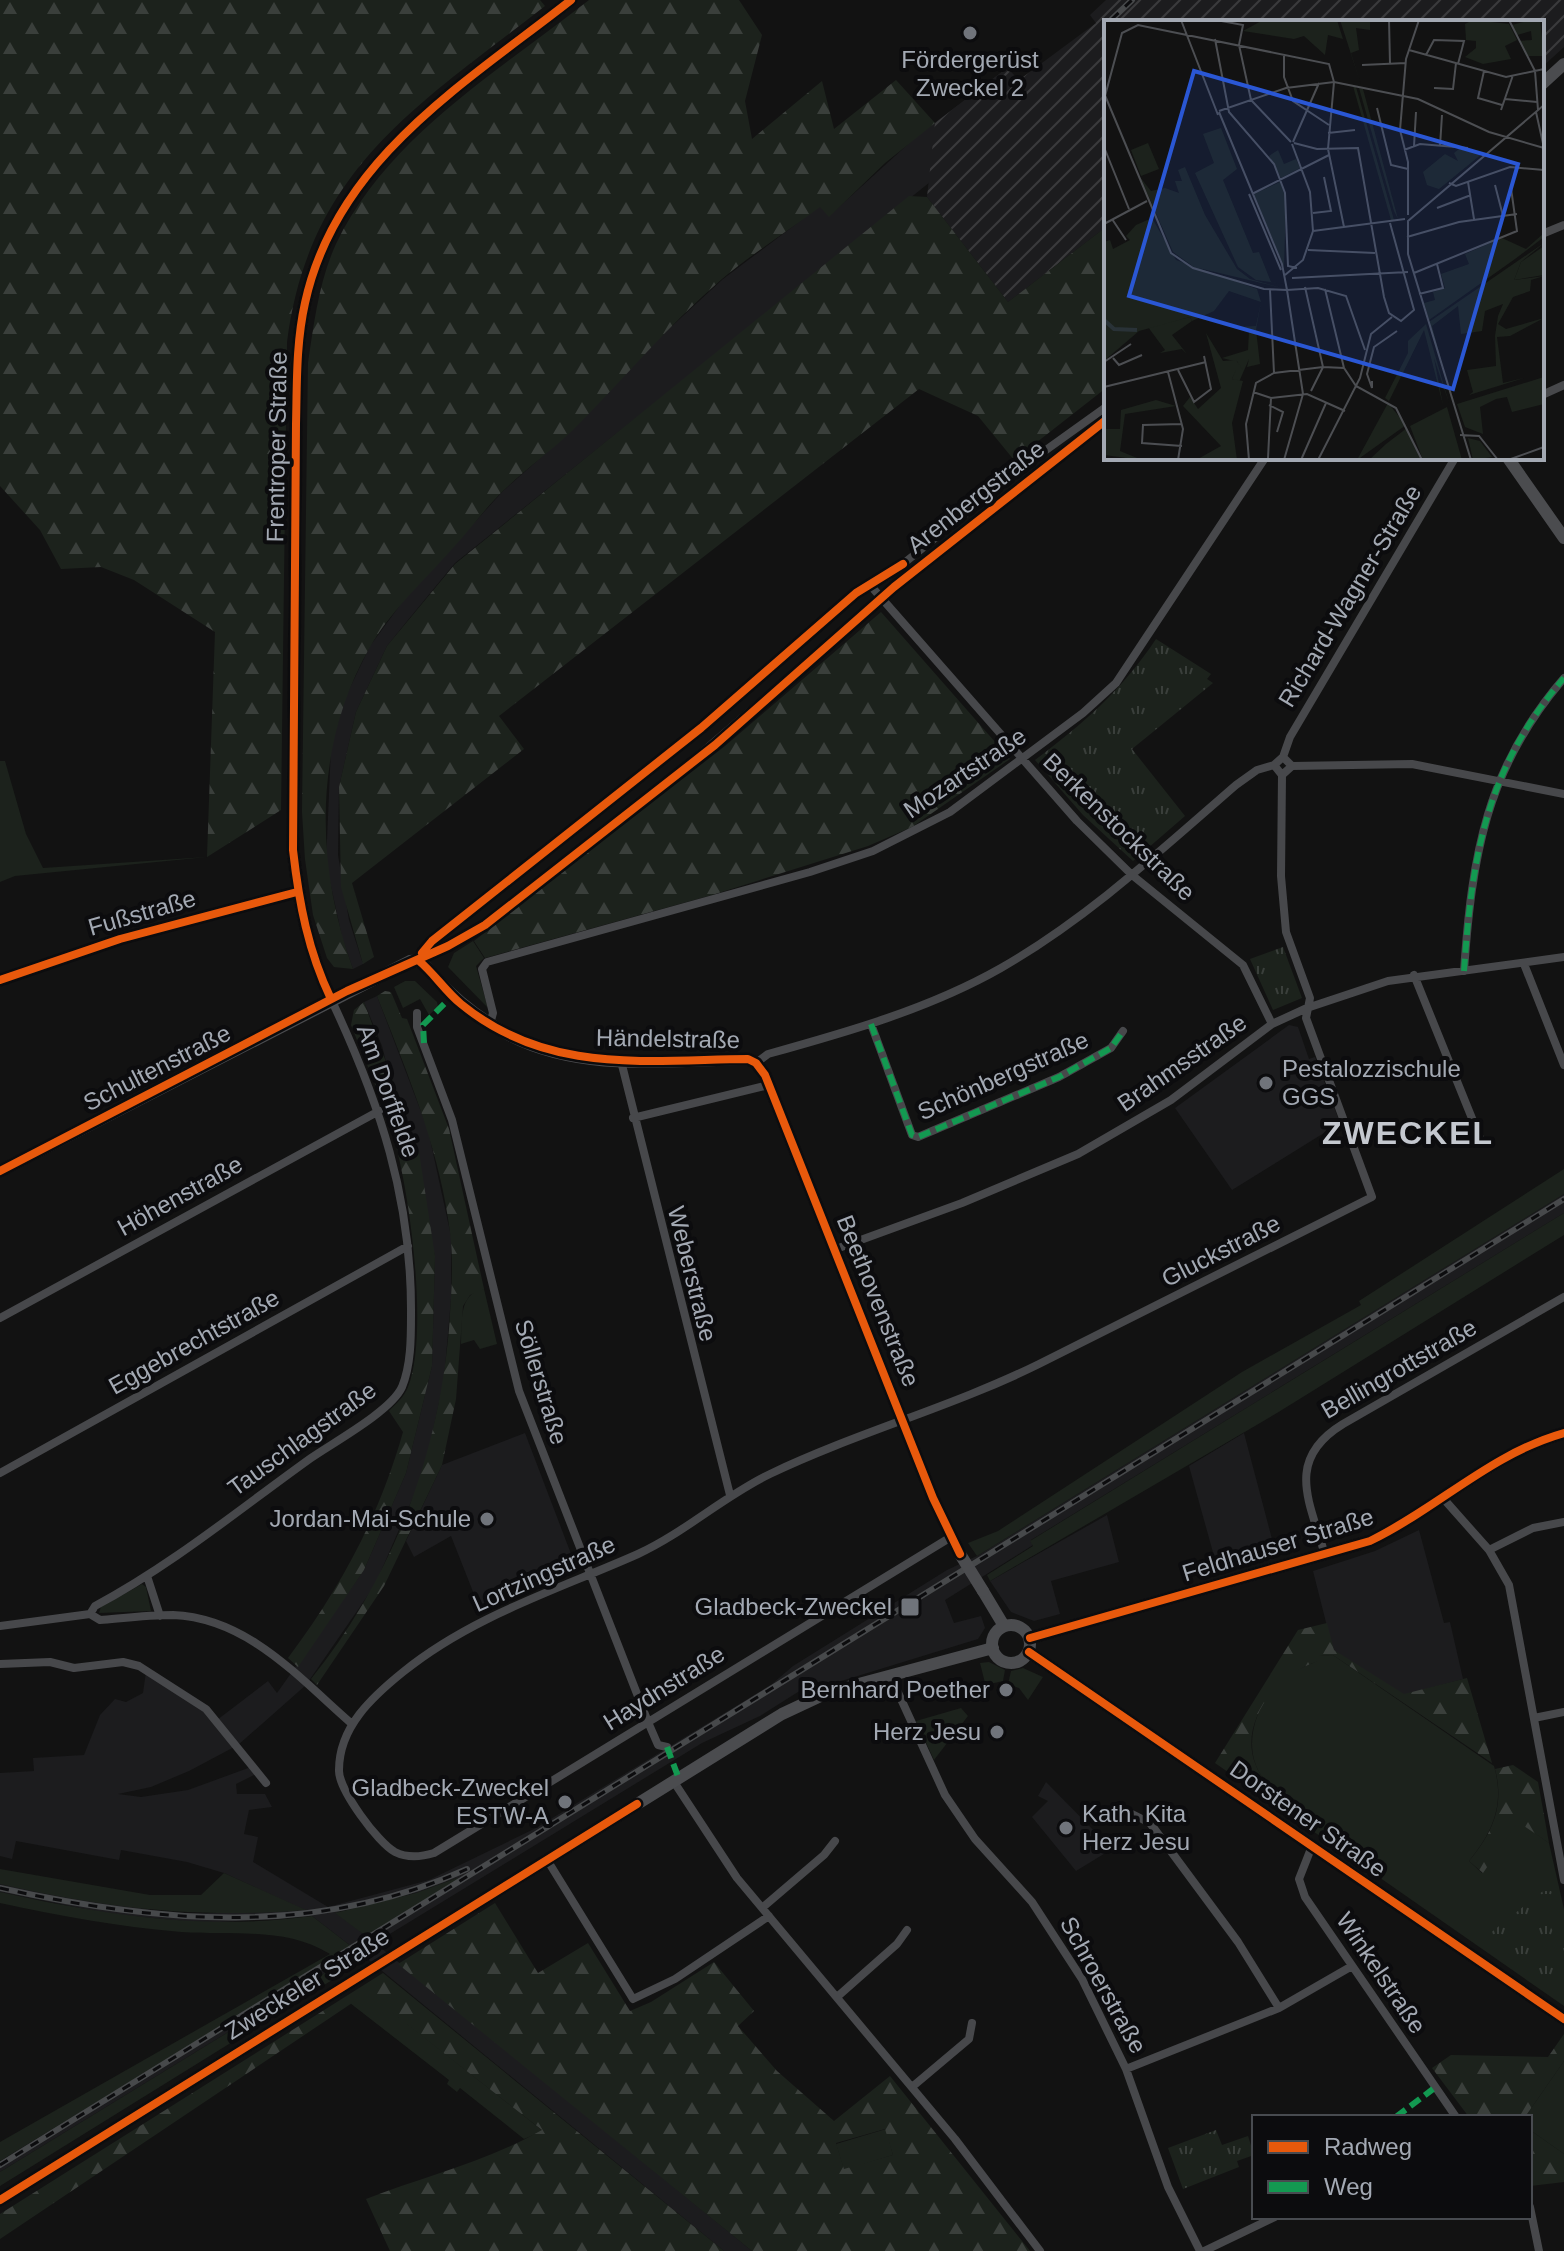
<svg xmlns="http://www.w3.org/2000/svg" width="1564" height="2251" viewBox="0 0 1564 2251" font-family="Helvetica,sans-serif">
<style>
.built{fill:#1c1c1e;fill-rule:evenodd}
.industrial{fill:url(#industrial-furrows)}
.green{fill:#1c221c}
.forest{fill:url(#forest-firs);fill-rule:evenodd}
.park{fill:url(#park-tufts)}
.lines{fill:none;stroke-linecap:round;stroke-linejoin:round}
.street{stroke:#47484b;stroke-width:8}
.secondary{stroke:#4b4c4f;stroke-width:12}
.rail-casing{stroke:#47494b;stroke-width:6}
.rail{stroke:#0c0c0e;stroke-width:3;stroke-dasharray:9;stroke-linecap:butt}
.secondary-bridge{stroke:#4b4c4f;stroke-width:12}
.quiet{stroke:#139951;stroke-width:6;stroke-dasharray:12 6;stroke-linecap:butt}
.cycleway-casing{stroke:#0c0c0e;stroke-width:13}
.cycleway{stroke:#e8590c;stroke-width:8}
.poi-dot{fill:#70747b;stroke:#0c0c0e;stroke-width:3}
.labels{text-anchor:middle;stroke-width:8;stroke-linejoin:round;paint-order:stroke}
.poi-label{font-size:24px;fill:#a3a9b3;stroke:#0c0c0e;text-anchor:end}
.street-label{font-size:24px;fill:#a3a9b3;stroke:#0c0c0e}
.district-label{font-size:32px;font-weight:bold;letter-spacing:2px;fill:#c4c8cf;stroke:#0c0c0e}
.inset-river{fill:none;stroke:#293237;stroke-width:4}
.inset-road{fill:none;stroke:#4c4e52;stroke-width:2}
.view{fill:#2a57d4;fill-opacity:0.15;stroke:#2a57d4;stroke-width:4}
.inset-edge{fill:none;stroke:#a3a9b3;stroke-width:4}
</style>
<defs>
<pattern id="industrial-furrows" width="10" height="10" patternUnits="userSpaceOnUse" patternTransform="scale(2)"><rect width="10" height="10" fill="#1c1c1e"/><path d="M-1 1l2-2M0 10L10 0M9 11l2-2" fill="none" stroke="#3a3a3c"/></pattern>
<pattern id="forest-firs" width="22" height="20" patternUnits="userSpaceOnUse" patternTransform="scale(2)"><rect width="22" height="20" fill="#1c221c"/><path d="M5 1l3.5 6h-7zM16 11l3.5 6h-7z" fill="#3a3f3b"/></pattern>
<pattern id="park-tufts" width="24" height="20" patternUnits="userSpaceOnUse" patternTransform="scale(2)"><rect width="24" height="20" fill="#1c221c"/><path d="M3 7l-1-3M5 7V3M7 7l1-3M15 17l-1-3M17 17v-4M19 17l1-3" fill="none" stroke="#3a3f3b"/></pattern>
</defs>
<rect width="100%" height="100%" fill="#121212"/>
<path class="built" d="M1106 22 1051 85 455 563 408 620 387 646 356 712 339 787 338 855 349 920 363 964 353 969 342 937 326 863 331 747 345 698 370 646 403 601 503 491 571 431 659 338 723 279 820 206 829 216 917 136 1007 68 1019 80Z
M377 996 428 1130 451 1236V1299L444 1379 424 1472 375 1585 306 1685 238 1745 189 1771 151 1787 118 1794 141 1797 188 1790 251 1767 256 1774 236 1784 237 1794H265L272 1807 249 1810 244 1834 258 1837 253 1862 328 1907 429 1880 536 1828 772 1684 793 1666 947 1570 977 1556 1564 1194V1213L1031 1540 1033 1545 945 1600 954 1623 981 1616 985 1628 978 1639 812 1690 809 1685 760 1716 702 1743 375 1943 752 2251H724L359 1952 0 2172V2161L352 1947 312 1916 204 1923 110 1914 0 1892V1884L176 1914 304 1910 224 1873 187 1862 121 1850 119 1860 16 1841 12 1859 0 1856V1773L34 1771 33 1758 84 1755 100 1715 115 1699 126 1702 143 1693 146 1672 217 1720 268 1681 277 1693 364 1570 406 1473 432 1366 435 1256 382 1046 364 1002ZM457 1878 367 1937 337 1912 416 1893Z
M1289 1025 1298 1027 1309 1059 1315 1057 1340 1123 1232 1190 1175 1108Z
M525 1433 576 1567 481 1612 451 1536 414 1557 406 1541 442 1465Z
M1244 1433 1277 1558 1219 1574 1189 1466Z
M1107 1515 1119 1562 1051 1581 1060 1614 1034 1621 1011 1612 990 1581Z
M1419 1530 1444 1623 1450 1622 1463 1679 1404 1695 1333 1650 1313 1571 1375 1551Z
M1046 1782 1112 1849 1076 1871 1032 1817 1048 1801 1038 1796Z"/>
<path class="industrial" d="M1106 0H1564V47L1542 67V22H1106V227L1008 302 927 197 935 123 1007 68 1019 80 1096 23 1090 15Z"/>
<path class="green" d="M0 761H5L26 834 43 868 207 857 15 876 0 882Z
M473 941 484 958 476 966 488 1008 448 967 454 953Z
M405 981H415L437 1002 438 1007 429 1015 420 999 403 1008 394 987Z
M1564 1169V1194L977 1556 968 1543 998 1531 1242 1372 1361 1305 1359 1301Z
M1564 1213V1235L1277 1413 990 1581 987 1575 1033 1546 1030 1541Z
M484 1289 497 1344 480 1349 474 1340 461 1344C462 1323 458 1293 484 1289Z
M142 1584 146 1587 151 1611 99 1613 101 1607Z
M1333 1655 1494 1766C1505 1804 1493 1832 1469 1861L1482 1873 1518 1821 1549 1843 1564 1909V2006L1254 1790 1263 1778C1241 1748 1255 1707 1279 1682 1289 1672 1304 1667 1317 1661L1318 1656Z
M989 1662 1005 1670 1003 1681 990 1684 983 1692 977 1687 985 1683 980 1663Z
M1023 1668 1043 1677 1028 1700 1019 1688 1008 1684 1011 1671Z
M961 1708 968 1716 934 1760 916 1721Z
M0 1869 150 1895H201L224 1873 306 1910C197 1919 106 1908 0 1884Z
M457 1878 459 1880 367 1937 335 1913 416 1893Z
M0 1892C103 1915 206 1931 312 1916L352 1947 0 2161V2142L330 1954C284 1926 232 1936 181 1932 121 1927 59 1916 0 1903Z
M359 1952 366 1959 0 2186V2172Z
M367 1992 543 2131 524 2139 460 2088 457 2092 447 2084 449 2080 350 2003Z
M1564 2061V2154L1530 2130V2117H1525Z
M886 2129 893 2155 844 2170 836 2144Z"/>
<path class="forest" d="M0 0H540L545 6C418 105 309 169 287 342L281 810 207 857 215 632 134 580 101 567 61 569 40 530 0 486Z
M589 0H739L762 35 745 101 752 139 822 81 834 129 896 80 935 123 885 163 829 217 820 207C788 231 753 253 722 279 668 325 623 380 573 430 551 451 526 469 504 490 485 508 470 530 452 549 424 581 392 609 370 647 313 746 315 864 353 969L334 967 327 958 313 915 305 859 302 812 308 363C314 323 319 281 336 244 388 136 498 72 589 0Z
M909 196 927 197 1008 302 1106 227V388L1014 460 978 416 919 389 499 716 524 749 352 883 374 957 363 964 341 887 339 787 356 712 387 646 455 564Z
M881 612 1010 759 912 827 868 846 712 895 485 958 474 941 725 746Z
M385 991 391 992 402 1018 407 1019 449 1129 484 1289 470 1295 463 1306 456 1399 442 1465 384 1586 317 1685 311 1679C392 1578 438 1458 449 1329 451 1298 454 1264 450 1232 440 1150 407 1072 377 996Z
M364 1002 419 1152 435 1256 432 1366 406 1473 364 1570 298 1667 288 1658C341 1587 379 1517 403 1432L389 1411C397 1403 404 1397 408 1387 429 1335 410 1193 394 1139 383 1100 366 1063 351 1025L354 1010Z
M1327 1623 1334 1650 1404 1694 1467 1678 1492 1763 1333 1655 1319 1656V1661C1273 1674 1230 1733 1263 1778L1254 1790 1215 1763 1298 1630Z
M1513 1765 1538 1782 1549 1843 1518 1822 1483 1873 1469 1861C1492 1834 1505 1806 1495 1769Z
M495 1903 538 1973 588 1943 630 2011 651 2002 714 1962 754 2011 738 2026 777 2071 834 2121 890 2076 1030 2251H752L398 1964ZM885 2129 893 2155 844 2169 836 2143Z
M383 1973 724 2251H390L366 2199C425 2176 488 2161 542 2130L367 1993 0 2239V2214Z
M1564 2034V2061L1525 2117H1469L1432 2068 1451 2055 1548 2057Z
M1530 2130 1564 2154V2182L1530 2186Z"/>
<path class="park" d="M1156 639 1211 674 1207 679 1213 683 1132 749 1185 816 1133 861 1083 815 1035 760C1082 725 1123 689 1156 639Z
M1283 947 1302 998 1273 1010 1250 959Z
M1543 1891H1551L1558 1904 1551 1928 1564 1947V1987L1534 1974 1488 1935Z
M1216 2130 1222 2145 1248 2136 1254 2155 1237 2161 1239 2167 1183 2189 1168 2148Z"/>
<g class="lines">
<path class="street" d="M1542 234 1564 225
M1542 395 1564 385
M870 585 1077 821 1132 875 1243 965 1272 1024
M1283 757 1290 737 1455 458
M1292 766 1412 764 1564 794
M418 960 432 941 701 728 856 593 888 576 1032 460 1106 407
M419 960 485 925 655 793 894 587 1106 420
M1524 964 1564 1065
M1464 971C1472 856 1486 768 1564 678
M1414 975 1482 1143
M0 980 120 939 297 892
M417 1013V1027L452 1120 519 1391 648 1722 658 1745 667 1747
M490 1024 493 1013 482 969 487 962 810 872 873 851 950 812 1083 713 1116 683 1265 458
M871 1024 912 1135 918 1137 1059 1077 1111 1048 1123 1031
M621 1061 730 1495
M756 1063 768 1054C847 1032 929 1009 1001 968 1088 918 1161 850 1236 785L1257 770 1274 765
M633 1118 769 1085
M836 1249 962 1203 1078 1154 1171 1100 1272 1024 1307 1008 1388 981 1564 957
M0 1318 379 1111
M0 1473 408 1246
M1442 1497 1489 1550 1509 1585 1564 1880
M951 1537 434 1853C421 1857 407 1858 395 1852 378 1843 338 1789 339 1770 339 1727 372 1697 403 1672 472 1616 557 1590 638 1554 684 1533 724 1496 770 1474 858 1432 952 1407 1039 1364 1150 1309 1261 1253 1372 1197L1306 1018 1310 998 1286 932 1281 876 1282 775 1274 765 1283 757 1292 766 1282 775
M1489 1550 1533 1528 1564 1522
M1325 1555C1310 1502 1284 1460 1343 1424L1564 1297
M147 1576 160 1616
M90 1614 100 1620C124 1618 149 1615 173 1615 248 1618 299 1678 352 1724
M0 1626 90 1614 95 1606C172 1565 241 1508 311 1458 334 1442 391 1411 402 1387 411 1365 411 1338 411 1315 412 1199 380 1103 331 999
M0 1664 50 1662 74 1668 123 1662 139 1666 206 1709 266 1783
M890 1675 945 1795 975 1839 1032 1902 1082 1979 1126 2069 1168 2187 1200 2251
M1534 1718 1564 1712
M674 1782 737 1878 955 2139 1040 2251
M1132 1814 1150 1823 1238 1942 1279 2008
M1312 1846 1299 1879 1305 1897 1456 2117
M546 1858 633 1999 675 1979 769 1916
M762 1908 824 1855 835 1841
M837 1997 897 1944 907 1930
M1126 2069 1279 2008 1352 1966
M912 2087 969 2039 972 2023
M1530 2207 1539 2251
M1204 2251 1275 2217"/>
<path class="secondary" d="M1542 84 1564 64
M1508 458 1564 538
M331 999C308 951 299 903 293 850L296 424C297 384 296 343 305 303 336 160 464 84 571 0
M0 1171 410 961C422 959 426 967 434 976 456 1001 481 1020 511 1036 584 1073 670 1060 748 1059L756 1063 765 1075 933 1498 960 1554
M983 1591 1004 1626
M992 1644a19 19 0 1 1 38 0a19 19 0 1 1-38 0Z
M1030 1638 1370 1541C1438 1508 1490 1454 1564 1433
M1029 1652 1564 2019
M0 2200 782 1714 829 1692 993 1648"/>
<g class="rail-casing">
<path id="rail" d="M1112 19 1132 0
M0 1888C158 1923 314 1938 467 1869
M0 2165 1564 1199"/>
</g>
<use href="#rail" class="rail"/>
<path class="secondary-bridge" d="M960 1554 983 1591"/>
<path class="quiet" d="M1464 971C1472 856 1486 768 1564 678
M871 1024 912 1135 918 1137 1059 1077 1111 1048 1123 1031
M424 1043 423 1025 452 996
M667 1747 679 1779
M1396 2117 1433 2089"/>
<g class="cycleway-casing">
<path id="cycleway" d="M422 953 432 941 701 728 856 593 903 564
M418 960C434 973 445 991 461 1004 548 1075 645 1060 748 1059L756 1063 765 1075 933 1498 960 1554
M0 980 120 939 297 892
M331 999C308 951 299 903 293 850L296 424C297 384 296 343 305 303 336 160 464 84 571 0
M0 1171 347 991 448 946 485 925 715 745 894 587 1106 420
M1030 1638 1370 1541C1438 1508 1490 1454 1564 1433
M1029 1652 1564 2019
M0 2200 637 1804"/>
</g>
<use href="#cycleway" class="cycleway"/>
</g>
<g class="poi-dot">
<circle cx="970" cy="33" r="8"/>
<circle cx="1266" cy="1083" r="8"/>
<circle cx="487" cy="1519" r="8"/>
<rect x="900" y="1597" width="20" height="20" rx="4"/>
<circle cx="1006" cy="1690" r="8"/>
<circle cx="997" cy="1732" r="8"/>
<circle cx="565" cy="1802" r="8"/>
<circle cx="1066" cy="1828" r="8"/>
</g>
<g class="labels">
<g class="poi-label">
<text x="970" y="68" text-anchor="middle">Fördergerüst<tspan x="970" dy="28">Zweckel 2</tspan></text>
<text x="1282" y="1077" text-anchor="start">Pestalozzischule<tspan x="1282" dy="28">GGS</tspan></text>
<text x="471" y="1527">Jordan-Mai-Schule</text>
<text x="892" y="1615">Gladbeck-Zweckel</text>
<text x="990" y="1698">Bernhard Poether</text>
<text x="981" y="1740">Herz Jesu</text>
<text x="549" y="1796">Gladbeck-Zweckel<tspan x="549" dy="28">ESTW-A</tspan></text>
<text x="1082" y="1822" text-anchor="start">Kath. Kita<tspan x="1082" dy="28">Herz Jesu</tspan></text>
</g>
<g class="street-label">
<text transform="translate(277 447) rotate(-89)" y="8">Frentroper Straße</text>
<text transform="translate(976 497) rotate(-38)" y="8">Arenbergstraße</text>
<text transform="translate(1350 596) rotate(-59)" y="8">Richard-Wagner-Straße</text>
<text transform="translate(965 773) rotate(-34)" y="8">Mozartstraße</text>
<text transform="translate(1119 827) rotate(44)" y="8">Berkenstockstraße</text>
<text transform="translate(142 913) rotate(-16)" y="8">Fußstraße</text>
<text transform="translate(668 1039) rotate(1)" y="8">Händelstraße</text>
<text transform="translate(1182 1063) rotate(-35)" y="8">Brahmsstraße</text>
<text transform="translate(157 1068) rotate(-27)" y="8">Schultenstraße</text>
<text transform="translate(1003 1076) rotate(-24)" y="8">Schönbergstraße</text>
<text transform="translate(388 1091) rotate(70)" y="8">Am Dorffelde</text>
<text transform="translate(180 1196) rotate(-29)" y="8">Höhenstraße</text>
<text transform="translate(1221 1251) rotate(-27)" y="8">Gluckstraße</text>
<text transform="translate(692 1274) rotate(76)" y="8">Weberstraße</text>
<text transform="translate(878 1301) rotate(68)" y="8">Beethovenstraße</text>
<text transform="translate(194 1342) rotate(-29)" y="8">Eggebrechtstraße</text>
<text transform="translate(1399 1369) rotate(-30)" y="8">Bellingrottstraße</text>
<text transform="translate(541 1382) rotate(73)" y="8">Söllerstraße</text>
<text transform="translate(302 1439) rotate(-36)" y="8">Tauschlagstraße</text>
<text transform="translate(1278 1545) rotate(-17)" y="8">Feldhauser Straße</text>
<text transform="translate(544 1574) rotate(-24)" y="8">Lortzingstraße</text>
<text transform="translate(664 1688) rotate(-32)" y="8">Haydnstraße</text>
<text transform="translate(1308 1819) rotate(35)" y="8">Dorstener Straße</text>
<text transform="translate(1381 1973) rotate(56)" y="8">Winkelstraße</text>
<text transform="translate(307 1984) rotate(-32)" y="8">Zweckeler Straße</text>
<text transform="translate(1103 1985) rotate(61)" y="8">Schroerstraße</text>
</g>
<g class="district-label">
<text x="1408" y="1144">ZWECKEL</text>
</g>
</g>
<g transform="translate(1104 20)">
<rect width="440" height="440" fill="#121212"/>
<path d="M236 0H266V10L252 8 255 30 247 33 257 65ZM369 0 405 4 413 20 401 26 407 39 379 44 361 37 372 28V21L362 20 361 4ZM427 0H436L440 36H422L415 21 428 20 427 11 413 15 408 5ZM249 66 252 67 290 200H287ZM255 68 259 69 294 199 290 191ZM44 123 55 149 37 156 27 130ZM355 129 379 133 335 169 323 165 319 152 341 134 354 141 350 133ZM440 226V255L410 260 417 242ZM157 282 152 310 156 344 143 347 145 339 135 362 128 359 134 342 118 338 144 330 145 311 135 307 152 306ZM86 297 88 301 68 315 83 334 78 329 56 333 61 330 44 307ZM322 304 345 383 330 338 339 385 320 310 285 381 281 378 304 333V321ZM440 357V384L408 392 403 377 392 379 376 387 379 414 361 407 353 384ZM284 383 302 405 253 440ZM343 387 358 440H319L306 406Z" fill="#1c221c"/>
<path d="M159 0H233L239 19 224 15 221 35 200 16 190 19 139 11ZM117 108 133 149 119 160 149 233 155 232 167 262 179 264 152 260 134 247 91 153 110 143 99 114ZM81 147 101 195 133 249 146 259 178 268 90 247 69 232 36 157 47 171 61 168 75 173 71 161H78L74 150ZM176 162 182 179 180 247 150 174ZM48 198 72 240 153 269 157 282 125 271 110 291 88 301 86 297 35 311 0 341V222L6 220 9 229 26 220 22 216 32 205ZM440 213V217L411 239 325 300 320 283 331 280 329 272 341 268 337 254 365 244 361 234 398 218 422 229ZM440 223 417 242 410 260 440 256 427 260 426 271 409 277 394 304 402 309 440 298 406 316 393 317 399 363 420 358 365 375 369 372 363 350 392 346 391 316 394 296 399 284 381 291 378 311 357 314 354 286 328 306 348 381 325 302ZM102 313 119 341 132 340 139 350H132L128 359 139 361 128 403 133 440H92L117 426 79 386 86 377 94 389 117 368ZM364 418 376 421 388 437 369 440Z" fill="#1c221c"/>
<path d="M174 130 180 144 192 139 196 148 177 158 165 136ZM52 380 72 386 21 394 16 431 38 440 0 435V409H16L17 390ZM303 408 317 440H265L282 424Z" fill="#1c221c"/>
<path class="inset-river" d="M0 300 10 309 33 310"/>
<path class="inset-road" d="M77 0 114 95M112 0 139 5 135 25 147 80 187 122M285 0 286 44M405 0 431 51 434 90M111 19 125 92 170 144 181 173 184 246 193 248M305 30 402 57 440 49M322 35 330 20 360 21 354 44M180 36V57L189 81 225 105M258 45 302 43M380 51 374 78 398 85M330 68 349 69 352 43M0 73 67 233 89 248 160 269 183 270 199 374 180 440M1 76 18 13 34 5 225 44 230 62 224 129 240 207M401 79 433 82M273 88 287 145 304 149M397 90 409 55M115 91 182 68 230 62 314 79 385 112 440 128M115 92 178 244 183 270 214 268 242 276 261 330M432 92 440 128M224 113 251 110M189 122 215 63M190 123 213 129 254 128 280 277 285 293 297 301 310 290 286 203M310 126 312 92M336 126 338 95M0 127 25 189M300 130 316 124 364 128M364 162 370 199M345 163 352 166 406 147 440 150M391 165 399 196M145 174 177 250M148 174 225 135M333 188 367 175M209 193 227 191 220 157M304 195V142L296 110 302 39 315 0M8 199 22 220M0 204 43 181M209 211 301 199M303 217 355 202 413 194M204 230 271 233M310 253 413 211 407 168M181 255 199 240 209 211 206 172 188 124M188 258 304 252M201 267 219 347 207 371M221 269 240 348M166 270 170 353M315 274 339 268 333 244M9 338 15 345 38 335M0 342 27 324M74 350 90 382 107 369 100 336M64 352 79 409 74 440M268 361V368L263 354 270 327 293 311M0 367 102 342M149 372 167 378 203 374 241 391M165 385 179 392 173 412M78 404 39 405 38 423 78 426M356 415 375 416 394 440M164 438 167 378M169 440H145L142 404 152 363 170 353 219 347 240 348 252 366 292 388 318 440M197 440 222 383M214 440 256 358 267 314 288 297M367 440 304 234V201L440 85M404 440 440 427"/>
<path class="view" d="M90 51 414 144 349 369 25 276Z"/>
<rect width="440" height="440" class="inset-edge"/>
</g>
<rect x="1252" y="2115" width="280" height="104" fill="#0c0c0e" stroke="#484b50" stroke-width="2"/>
<rect x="1268" y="2141" width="40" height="12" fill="#e8590c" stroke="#484b50" stroke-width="2"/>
<text x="1324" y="2155" font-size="24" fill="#a3a9b3">Radweg</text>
<rect x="1268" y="2181" width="40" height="12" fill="#139951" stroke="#484b50" stroke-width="2"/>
<text x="1324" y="2195" font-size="24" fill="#a3a9b3">Weg</text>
</svg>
